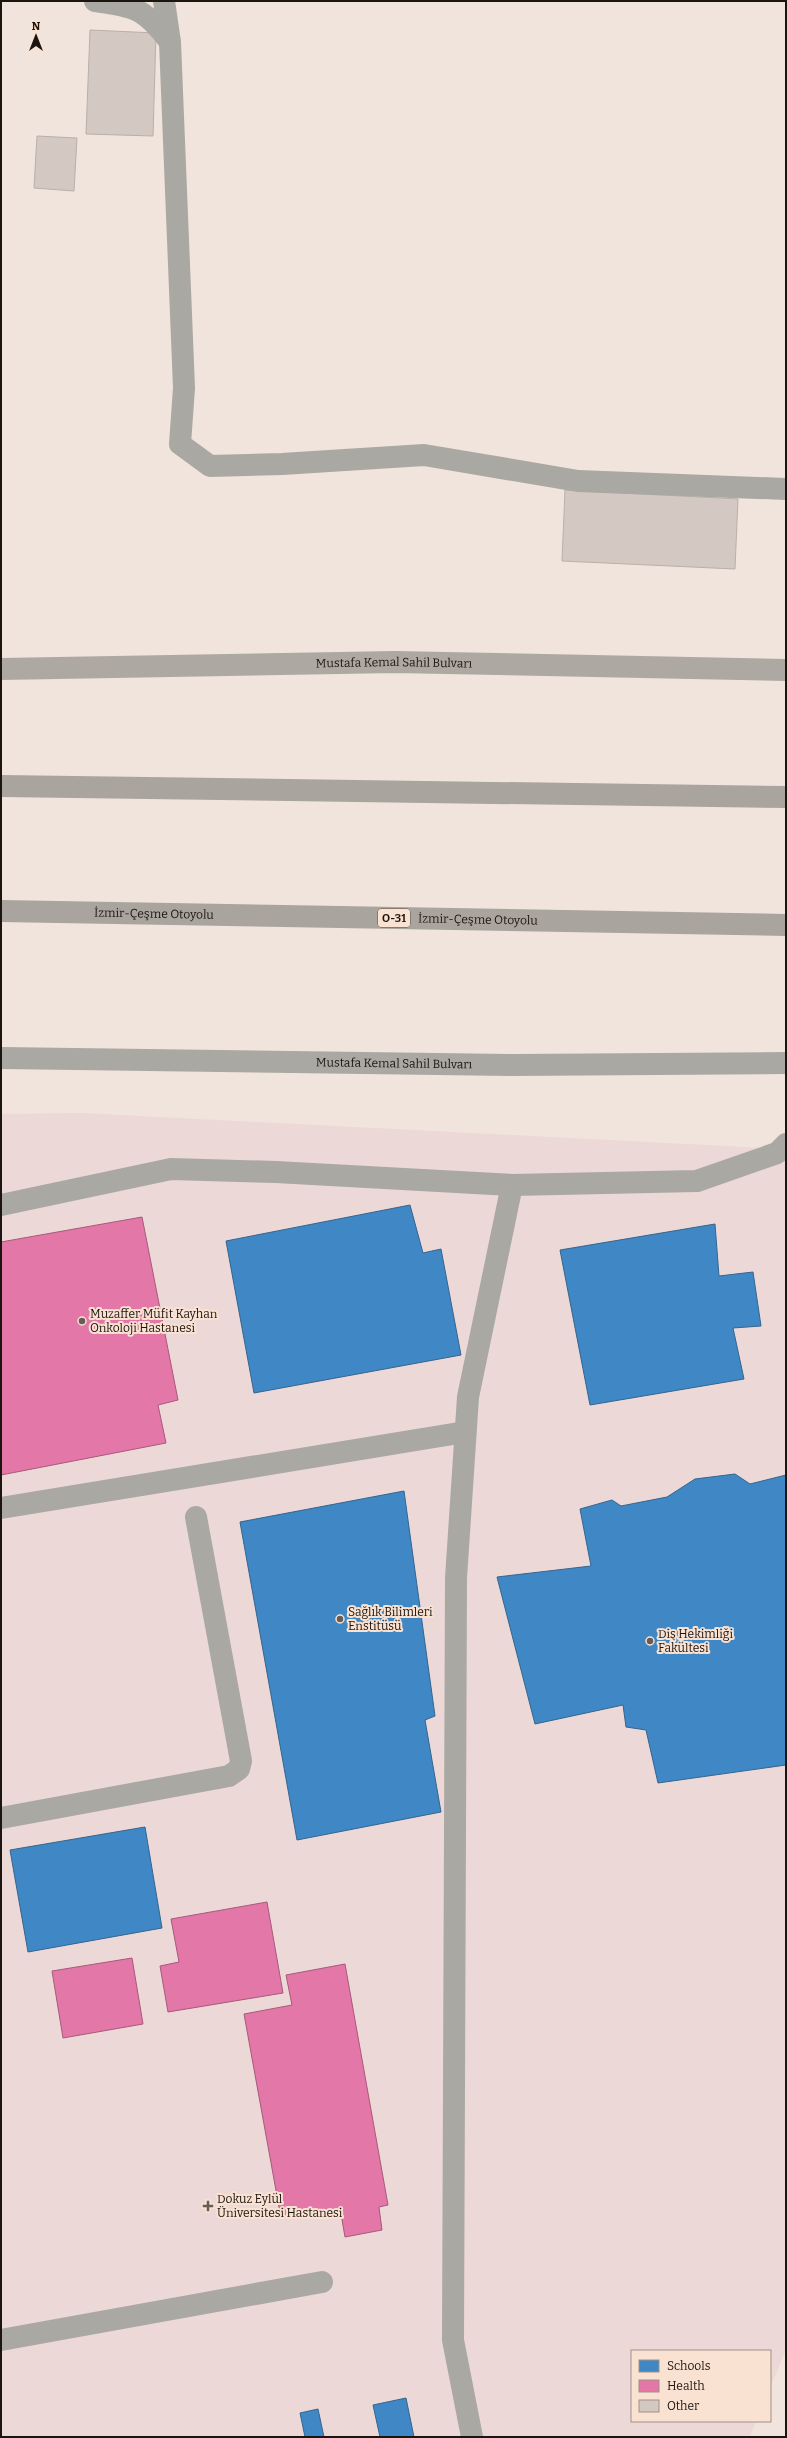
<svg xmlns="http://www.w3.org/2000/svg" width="787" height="2438" viewBox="0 0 787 2438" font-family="Bitter,serif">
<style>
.education{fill:#ecd8d7}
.schools{fill:#3f88c5;stroke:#34658e}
.health{fill:#e377a8;stroke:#a7597a}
.building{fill:#d3c9c2;stroke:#bab0a9}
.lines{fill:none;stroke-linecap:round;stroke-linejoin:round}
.minor{stroke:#aaa8a2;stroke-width:22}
.major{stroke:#aea8a3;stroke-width:22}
.highway{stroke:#aaa49e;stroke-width:22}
.poi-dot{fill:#675d57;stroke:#fae2d3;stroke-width:1.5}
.labels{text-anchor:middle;stroke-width:4;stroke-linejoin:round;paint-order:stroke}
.shield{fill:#fae2d3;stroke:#5f524a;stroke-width:1}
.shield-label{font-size:11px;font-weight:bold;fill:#1c140f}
.street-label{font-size:12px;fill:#1c140f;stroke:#fae2d3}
.poi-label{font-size:12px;fill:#1c140f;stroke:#fae2d3;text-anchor:start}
</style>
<rect width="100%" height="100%" fill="#f1e4dc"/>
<path class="education" d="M82 1113 786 1149V2350L770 2388V2351H632V2421H756L750 2437H1V1114Z"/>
<path class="schools" d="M410 1205 423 1253 441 1249 461 1355 254 1393 226 1241Z
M715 1224 719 1276 753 1272 761 1326 733 1328 744 1379 590 1405 560 1250Z
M735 1474 750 1484 786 1475V1765L658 1783 646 1730 626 1727 623 1705 535 1724 497 1577 591 1566 580 1509 612 1500 621 1506 667 1497 695 1479Z
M404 1491 435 1716 425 1720 441 1812 297 1840 240 1522Z
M145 1827 162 1928 28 1952 10 1850Z
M406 2398 414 2437H380L373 2405Z
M318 2409 324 2437H305L300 2413Z"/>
<path class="health" d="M142 1217 178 1400 158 1405 166 1443 1 1475V1242Z
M267 1902 283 1993 168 2012 160 1966 179 1962 171 1919Z
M132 1958 143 2024 63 2038 52 1971Z
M345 1964 388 2205 379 2207 382 2230 345 2237 340 2208 281 2218 244 2014 292 2005 286 1975Z"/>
<path class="building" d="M90 30 156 33 153 136 86 134Z
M37 136 77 138 74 191 34 188Z
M565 490 738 499 735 569 562 561Z"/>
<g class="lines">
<g class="minor">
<path d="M95 1C135 6 145 9 170 42"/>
<path d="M164 1 170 42 184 388 180 444 210 466 282 464 424 455 578 481 786 489"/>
<path id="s1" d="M1 1058 514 1065 786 1063"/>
<path d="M1 1205 171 1169 276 1172 512 1185 697 1181 777 1153 786 1144"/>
<path d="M1 1508 465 1432"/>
<path d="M1 1818 229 1776 239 1769 241 1761 196 1517"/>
<path d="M1 2340 322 2282"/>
<path d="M472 2437 453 2340 456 1578 468 1397 512 1185"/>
</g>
<path class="major" id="s2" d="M1 669 395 662 786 670"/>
<g class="highway">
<path d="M1 786 786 797"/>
<path id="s3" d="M1 911 786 925"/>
</g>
</g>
<g class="poi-dot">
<circle cx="82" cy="1321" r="4"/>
<circle cx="340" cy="1619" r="4"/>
<circle cx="650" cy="1641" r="4"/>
<path d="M206 2200h4v4h4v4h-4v4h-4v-4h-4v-4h4z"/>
</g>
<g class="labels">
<rect class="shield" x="378" y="909" width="32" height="18" rx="3"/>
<g class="shield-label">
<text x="394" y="922">O-31</text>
</g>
<g class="street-label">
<text dy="4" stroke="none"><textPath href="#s2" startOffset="393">Mustafa Kemal Sahil Bulvarı</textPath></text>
<text dy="4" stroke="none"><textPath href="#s3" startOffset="153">İzmir-Çeşme Otoyolu</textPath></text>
<text dy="4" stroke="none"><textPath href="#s3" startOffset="477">İzmir-Çeşme Otoyolu</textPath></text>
<text dy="4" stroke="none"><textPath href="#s1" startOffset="393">Mustafa Kemal Sahil Bulvarı</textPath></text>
</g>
<g class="poi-label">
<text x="90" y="1318">Muzaffer Müfit Kayhan<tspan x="90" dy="14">Onkoloji Hastanesi</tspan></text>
<text x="348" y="1616">Sağlık Bilimleri<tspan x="348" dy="14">Enstitüsü</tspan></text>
<text x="658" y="1638">Diş Hekimliği<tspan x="658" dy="14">Fakültesi</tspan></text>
<text x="217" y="2203">Dokuz Eylül<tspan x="217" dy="14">Üniversitesi Hastanesi</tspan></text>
</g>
</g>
<rect width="787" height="2438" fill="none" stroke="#1c140f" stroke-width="4"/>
<rect x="631" y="2350" width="140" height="72" fill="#fae2d3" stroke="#a19085"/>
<rect x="639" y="2360" width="20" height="12" fill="#3f88c5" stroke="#a19085"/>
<text x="667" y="2370" font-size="12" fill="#1c140f">Schools</text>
<rect x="639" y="2380" width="20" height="12" fill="#e377a8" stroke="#a19085"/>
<text x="667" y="2390" font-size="12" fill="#1c140f">Health</text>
<rect x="639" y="2400" width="20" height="12" fill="#d3c9c2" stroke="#a19085"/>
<text x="667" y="2410" font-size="12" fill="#1c140f">Other</text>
<g transform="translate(36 36)" stroke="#fae2d3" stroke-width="3" paint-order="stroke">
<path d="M0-3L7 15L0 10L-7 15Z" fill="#1c140f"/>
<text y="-6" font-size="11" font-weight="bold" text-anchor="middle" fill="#1c140f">N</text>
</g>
</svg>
